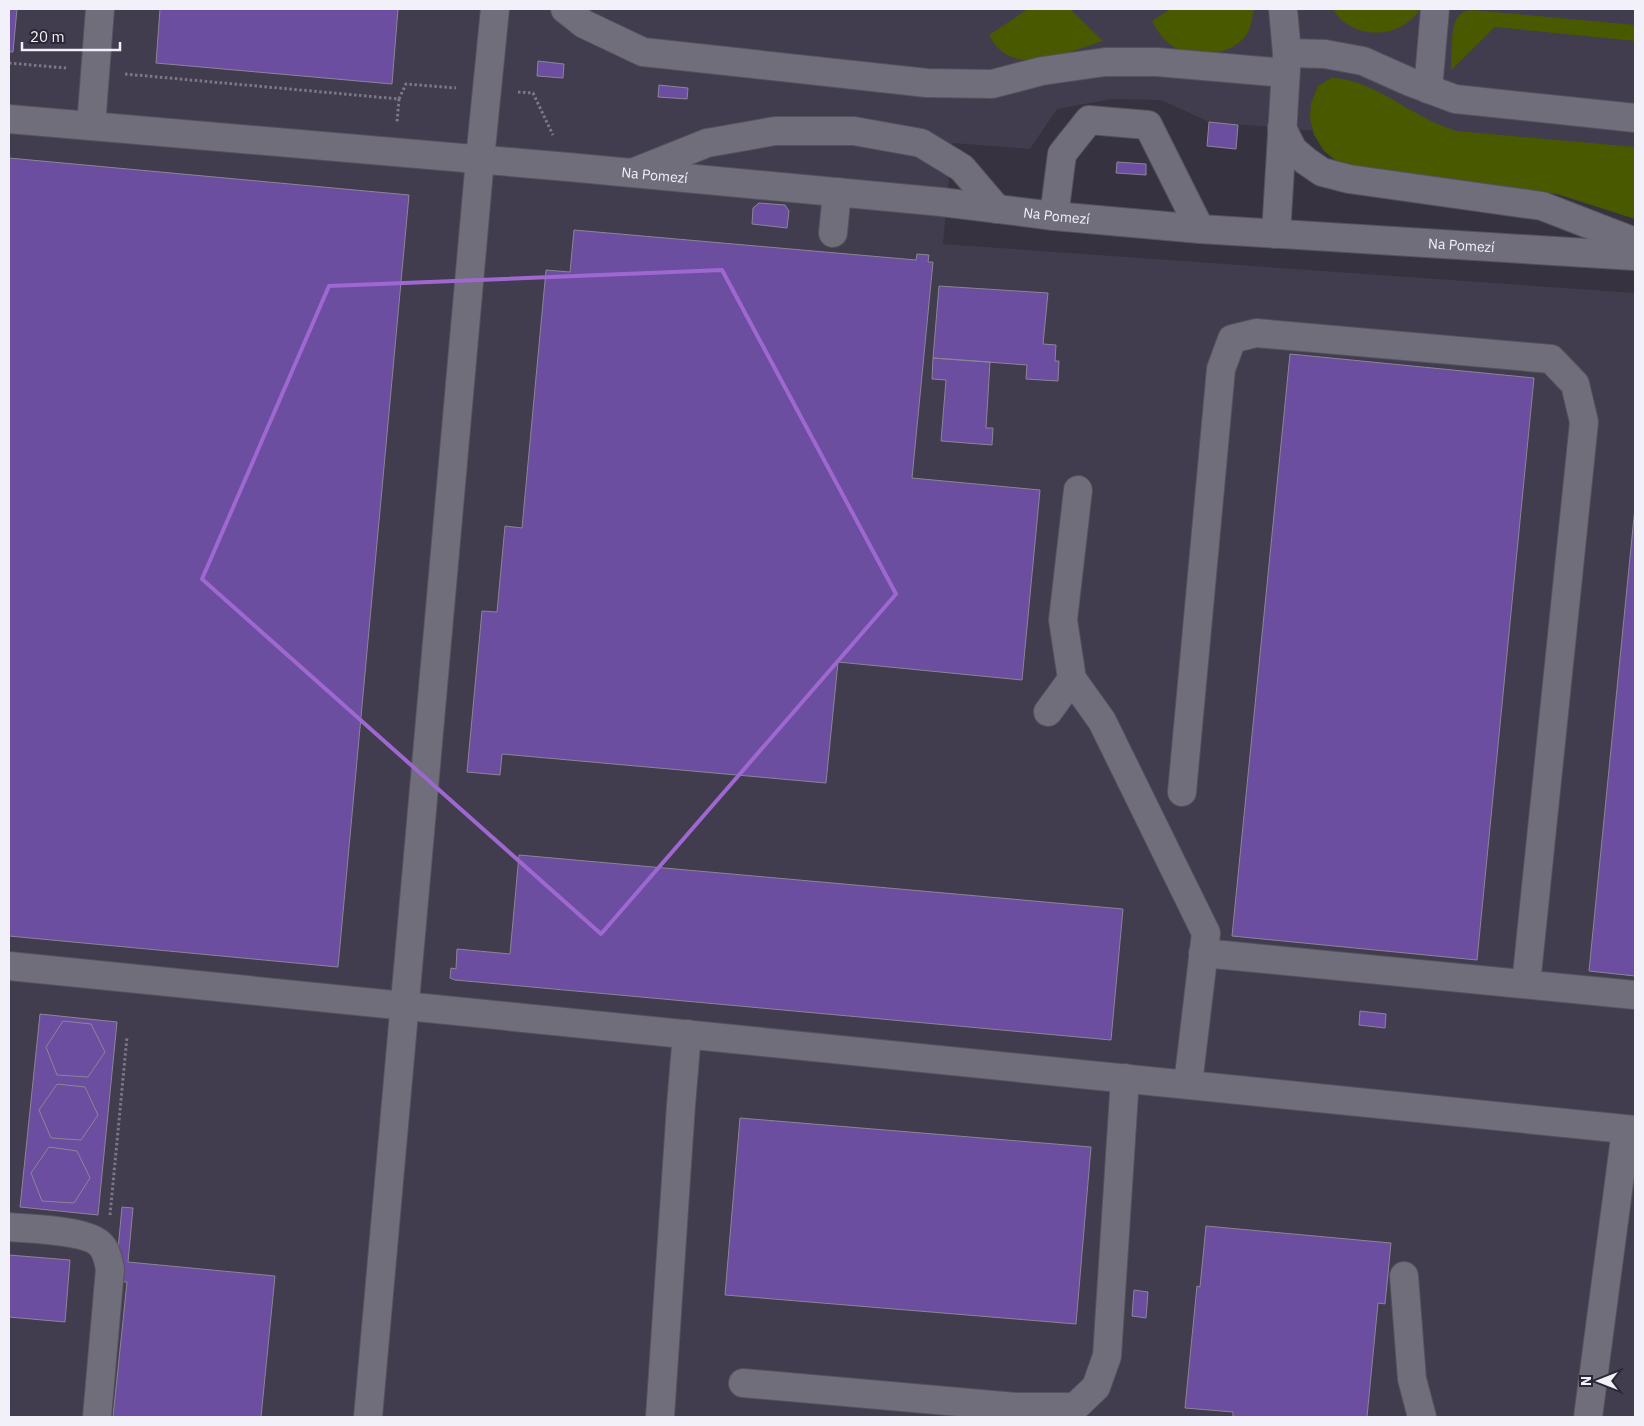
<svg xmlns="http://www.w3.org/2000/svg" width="1644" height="1426" viewBox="0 0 1644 1426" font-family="'IBM Plex Sans',sans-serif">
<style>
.built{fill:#413c4e}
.green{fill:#495900}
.building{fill:#6b4ea0;stroke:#8a8695}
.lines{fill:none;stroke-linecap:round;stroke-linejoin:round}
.minor-casing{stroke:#54525d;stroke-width:30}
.path{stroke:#7c7884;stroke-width:3;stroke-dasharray:2.5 2.5;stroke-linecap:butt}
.minor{stroke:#716e7c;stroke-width:28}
.marked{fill:none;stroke:#9f67d0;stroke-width:4;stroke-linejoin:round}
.labels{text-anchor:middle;stroke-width:4;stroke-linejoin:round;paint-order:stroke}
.street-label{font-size:14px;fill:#f2f0f9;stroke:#2c2835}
</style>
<rect width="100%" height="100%" fill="#36323f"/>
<path class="built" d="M9 9H1635V185L1340 133 1209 122 1161 100 1112 99 1057 109 1030 149 952 143 943 244 1635 293V1417H9Z"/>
<path class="green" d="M1028 9H1070L1103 41C1066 52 1012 81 989 35Z
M1170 9H1254C1252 19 1251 30 1244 38 1227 57 1191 59 1171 45 1162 39 1157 30 1152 21Z
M1333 9H1420C1401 40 1351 41 1333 9Z
M1472 10 1635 25V41L1495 27 1451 70C1452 57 1450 26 1458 17 1461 12 1467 11 1472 10Z
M1331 78C1366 78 1400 106 1431 121 1439 125 1448 128 1456 131L1635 147V219L1557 194 1480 187 1343 166 1324 151 1314 135 1310 118 1311 103 1318 86Z"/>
<path class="building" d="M9 9H17L13 52H9Z
M160 9H398L392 84 156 63Z
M538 61 564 64 563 78 537 76Z
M659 85 688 88 687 99 658 97Z
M1209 122 1238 125 1236 149 1207 146Z
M9 158 409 195 338 967 9 936Z
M1117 162 1146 164V175L1116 173Z
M759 203 785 205 789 211 787 228 752 224 753 208Z
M574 230 916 260 917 254 929 255 928 262H933L912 478 1040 490 1022 680 838 662 826 783 502 754 500 775 467 772 482 611 497 612 505 526 522 528 546 270 570 272Z
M939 286 1048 293 1043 344 1056 345 1055 361H1059L1058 381 1026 379 1027 365 933 358Z
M1290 354 1534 378 1477 960 1232 936Z
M933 358 990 362 986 428H993L992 445 941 441 946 380 932 379Z
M1635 507V976L1589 971Z
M519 855 1123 909 1111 1040 455 980 450 978 451 968 456 969 457 949 510 954Z
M1360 1011 1386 1014 1385 1028 1359 1025Z
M40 1014 117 1022 98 1215 20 1207Z
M63 1021 91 1024 105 1052 88 1077 57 1075 46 1047Z
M57 1084 85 1087 98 1115 81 1140 51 1138 39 1110Z
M740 1118 1091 1147 1076 1324 725 1295Z
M49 1147 77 1151 90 1178 74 1203 42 1201 31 1173Z
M122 1207 133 1208 128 1262 275 1276 261 1417H113L127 1282 115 1281Z
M1206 1226 1391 1243 1385 1304 1378 1303 1367 1417H1233V1412L1185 1408 1197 1286 1200 1287Z
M9 1255 70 1260 65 1322 9 1317Z
M1134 1290 1148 1292 1146 1318 1132 1316Z"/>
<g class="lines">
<g class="minor-casing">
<g id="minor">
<path d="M565 9 584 24 643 52 927 83 992 84 1042 71 1105 62H1157L1285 73"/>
<path d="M1287 53 1325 54 1363 61 1410 82 1455 99 1635 118"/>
<path d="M1428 89 1435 9"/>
<path id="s1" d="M9 119 568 167 942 202 1054 216 1200 229 1635 256"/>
<path d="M91 126 100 9"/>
<path d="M1282 128 1293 150 1306 161 1322 172 1349 179 1542 206 1635 242"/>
<path d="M637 171 707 143 775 131H854L921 143 962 168 997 209"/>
<path d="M1054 216 1062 154 1089 120 1148 125 1200 229"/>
<path d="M833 233 837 192"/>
<path d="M1276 234 1287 53 1283 9"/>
<path d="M1078 490 1063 620 1072 679 1102 721 1206 933 1188 1084"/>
<path d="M1048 712 1072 679"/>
<path d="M1182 792 1221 369 1232 339 1256 333 1551 359 1575 384 1584 422 1526 984"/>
<path d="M1203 953 1635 995"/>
<path d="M9 966 1635 1130"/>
<path d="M9 1227C30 1229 86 1230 100 1244 107 1251 108 1260 110 1269L97 1417"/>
<path d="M1404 1276 1412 1379 1422 1417"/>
<path d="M743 1383 1015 1407H1075L1096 1387 1107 1356 1125 1078"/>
<path d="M368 1417 480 159 495 9"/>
<path d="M660 1417 681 1105 687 1034"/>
<path d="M1588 1417 1626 1130"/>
</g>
</g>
<path class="path" d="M9 63 66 68
M125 74 399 99 397 122
M518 92 533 93 553 135
M399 99 406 84 456 88
M110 1215 127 1037"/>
<use href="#minor" class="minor"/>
</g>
<path class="marked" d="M722 270 896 594 601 934 202 579 329 286Z"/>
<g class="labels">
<g class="street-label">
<text dy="5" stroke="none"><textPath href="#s1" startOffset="648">Na Pomezí</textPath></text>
<text dy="5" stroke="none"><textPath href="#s1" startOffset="1052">Na Pomezí</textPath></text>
<text dy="5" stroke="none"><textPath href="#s1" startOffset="1458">Na Pomezí</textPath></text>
</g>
</g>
<rect width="1644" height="1426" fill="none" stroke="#f2f0f9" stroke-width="20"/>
<g transform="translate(1599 1381) rotate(270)" stroke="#2c2835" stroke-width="4" paint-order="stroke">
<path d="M0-4L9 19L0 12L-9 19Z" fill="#f2f0f9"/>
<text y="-8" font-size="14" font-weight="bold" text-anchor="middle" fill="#f2f0f9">N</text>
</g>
<path d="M22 42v8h98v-8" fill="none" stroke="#f2f0f9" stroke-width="2.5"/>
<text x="30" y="42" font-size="15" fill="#f2f0f9" stroke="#2c2835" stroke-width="4" paint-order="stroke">20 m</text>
</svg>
